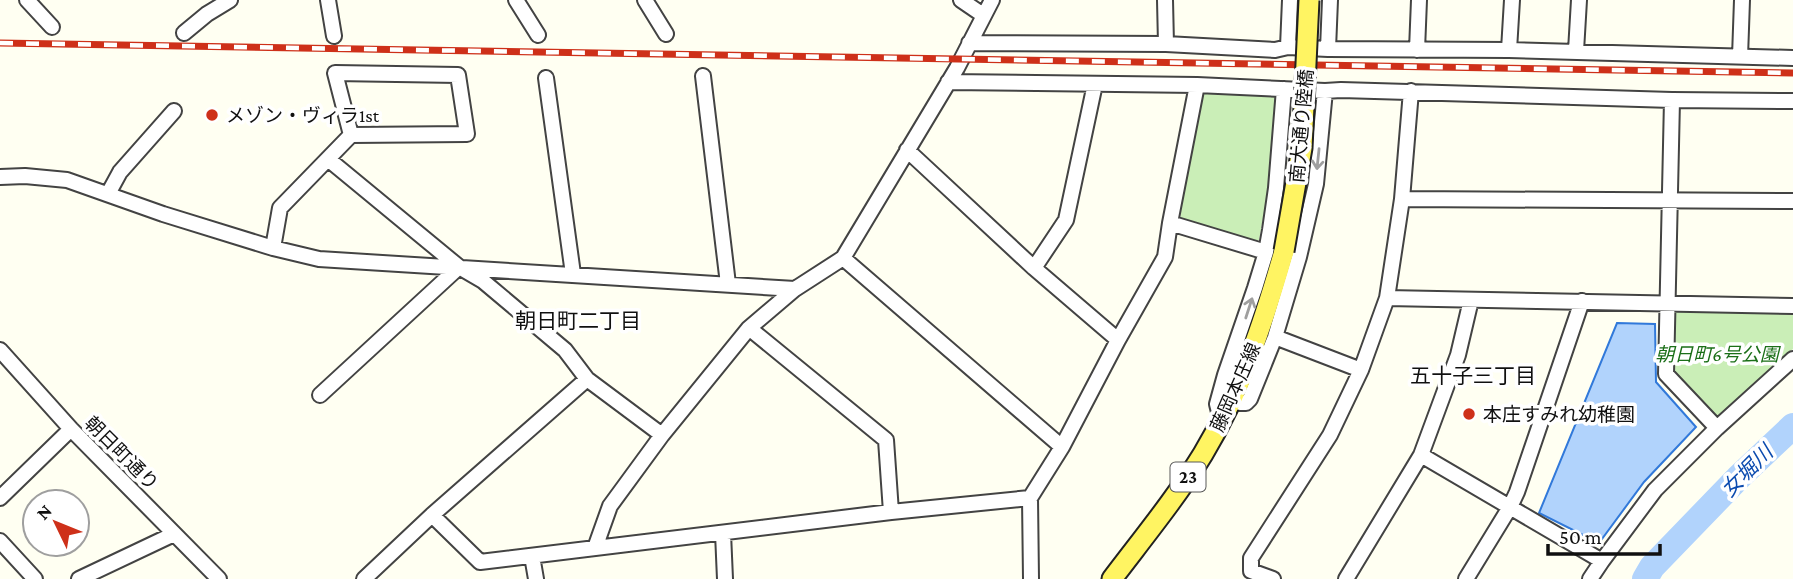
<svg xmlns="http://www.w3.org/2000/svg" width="1793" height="579" viewBox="0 0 1793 579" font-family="'Crimson Pro','Noto Sans JP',serif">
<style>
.green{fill:#caeeb7}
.water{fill:#b1d3fc;stroke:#3179da;stroke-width:2}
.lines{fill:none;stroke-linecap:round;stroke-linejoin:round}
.river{stroke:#b1d3fc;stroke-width:26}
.minor-casing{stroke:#434343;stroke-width:18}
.major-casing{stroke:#212121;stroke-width:23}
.minor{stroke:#fff;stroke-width:14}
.major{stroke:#fff462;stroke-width:19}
.rail-casing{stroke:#ce3019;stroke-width:7}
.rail{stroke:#fff;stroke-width:4.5;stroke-dasharray:13;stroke-linecap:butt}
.major-bridge-casing{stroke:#212121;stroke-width:23;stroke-linecap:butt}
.major-bridge{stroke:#fff462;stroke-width:19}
.oneway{stroke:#9f9f9f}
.poi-dot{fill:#ce3019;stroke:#fff;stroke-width:2.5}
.labels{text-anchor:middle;stroke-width:7;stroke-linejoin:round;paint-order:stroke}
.shield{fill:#fff;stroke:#585858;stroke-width:2}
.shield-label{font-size:18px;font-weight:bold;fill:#101010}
.poi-label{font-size:19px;fill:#101010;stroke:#fff;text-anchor:start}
.street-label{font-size:19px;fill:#101010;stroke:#fff}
.park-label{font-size:19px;font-style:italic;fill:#1b6f18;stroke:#fff}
.neighbourhood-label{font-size:21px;fill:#101010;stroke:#fff}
.water-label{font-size:21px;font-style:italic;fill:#0b4baf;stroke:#fff}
</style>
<rect width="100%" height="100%" fill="#fffff2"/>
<path class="green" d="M1205 94 1273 95 1278 101 1276 149 1259 240 1256 241 1183 222 1180 218 1199 98Z
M1679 307 1793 311V349L1734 401 1719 418 1715 417 1670 372 1672 315Z"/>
<path class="water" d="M1617 323 1655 324 1656 382 1696 427 1644 482 1599 543 1539 513Z"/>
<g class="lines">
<path class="river" d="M1645 579 1652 567 1738 478 1793 426"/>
<g class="minor-casing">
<path id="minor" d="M27 0 52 27
M328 0 334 36
M516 0 538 35
M645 0 666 34
M961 0 983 15
M1165 0 1166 44
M184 33 207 14 230 0
M969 43 1166 44 1275 50 1288 47 1328 49 1509 50 1793 58
M1288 47 1290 0
M1328 49 1330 0
M1417 50 1419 0
M1509 50 1512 0
M1576 51 1579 0
M1740 57 1742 0
M703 76 728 284
M546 78 573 274
M948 82 1197 85 1325 91 1341 90 1672 100 1793 101
M1672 100 1666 374 1717 428
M907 150 1034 268 1118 340
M328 159 459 267 483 281 565 350 587 379 662 435
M0 177 25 176 67 180 163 214 273 248 319 259 795 289
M108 194 120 172 174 111
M1402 199 1793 201
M1170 223 1266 252
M273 248 280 208 351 135 467 134 458 75 335 73 351 135
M843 258 1062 447
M1034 268 1066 220 1095 84
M1387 298 1793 306
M749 328 886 440 891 512
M1275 337 1361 370
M0 350 71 429 219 579
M320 395 459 267
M1230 401 1240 403H1246L1250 399 1275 337 1299 257 1316 184 1325 91
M1221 420 1217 404 1225 375 1255 288 1266 252 1270 230 1276 188 1284 89
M1421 455 1602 561
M0 498 71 429
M432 515 480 562 891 512 1030 498
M723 533 725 579
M0 541 35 579
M595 548 610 506 662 435 749 328 795 289 843 258 957 68 992 0
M532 556 536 579
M79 579 174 534
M364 579 432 515 587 379
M1031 579 1030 498 1062 447 1118 340 1165 257 1170 223 1197 85
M1273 579 1251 571V558L1330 435 1361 370 1387 298 1402 199 1411 91
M1346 579 1421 455 1458 355 1471 300
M1466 579 1510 507 1517 492 1582 301
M1590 579 1602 561 1655 490 1717 428 1793 359"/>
</g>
<g class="major-casing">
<path id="major" d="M1112 579C1143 538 1176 498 1203 454 1241 391 1264 321 1284 251"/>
</g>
<use href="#minor" class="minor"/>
<use href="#major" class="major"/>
<g class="rail-casing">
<path id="rail" d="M0 43 1793 73"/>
</g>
<use href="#rail" class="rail"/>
<g class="major-bridge-casing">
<path id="major-bridge" d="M1284 251 1302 148 1309 0"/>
</g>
<use href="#major-bridge" class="major-bridge"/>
</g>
<defs><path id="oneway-shaft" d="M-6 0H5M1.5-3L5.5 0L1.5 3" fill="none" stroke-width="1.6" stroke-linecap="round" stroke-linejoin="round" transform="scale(1.75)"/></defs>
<g class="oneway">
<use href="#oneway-shaft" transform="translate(1318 159) rotate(96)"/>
<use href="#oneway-shaft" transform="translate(1249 308) rotate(-72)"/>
</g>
<g class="poi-dot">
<circle cx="212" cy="115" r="7"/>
<circle cx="1469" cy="414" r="7"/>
</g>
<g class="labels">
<rect class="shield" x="1170.5" y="462.5" width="35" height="29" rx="5"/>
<g class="shield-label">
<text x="1188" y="483">23</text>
</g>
<g class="poi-label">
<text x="226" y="122">メゾン・ヴィラ1st</text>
<text x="1483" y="421">本庄すみれ幼稚園</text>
</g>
<g class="street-label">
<text transform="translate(1301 126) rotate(-85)" y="7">南大通り陸橋</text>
<text transform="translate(1235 387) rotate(-66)" y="7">藤岡本庄線</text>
<text transform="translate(122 453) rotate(45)" y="7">朝日町通り</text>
</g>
<g class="park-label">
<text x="1717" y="361">朝日町6号公園</text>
</g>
<g class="neighbourhood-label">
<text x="578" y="328">朝日町二丁目</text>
<text x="1473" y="383">五十子三丁目</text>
</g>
<g class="water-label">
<text transform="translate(1747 471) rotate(-45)" y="7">女堀川</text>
</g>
</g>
<g transform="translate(56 523) rotate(313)"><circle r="33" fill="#ffffff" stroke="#9f9f9f" stroke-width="2"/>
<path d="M0-5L12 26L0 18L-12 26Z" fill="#ce3019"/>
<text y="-10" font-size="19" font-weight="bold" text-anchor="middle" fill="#101010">N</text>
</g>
<path d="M1548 544v10h112v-10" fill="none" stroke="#101010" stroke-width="3.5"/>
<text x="1559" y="544" font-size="21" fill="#101010" stroke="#ffffff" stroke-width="5" paint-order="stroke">50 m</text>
</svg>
